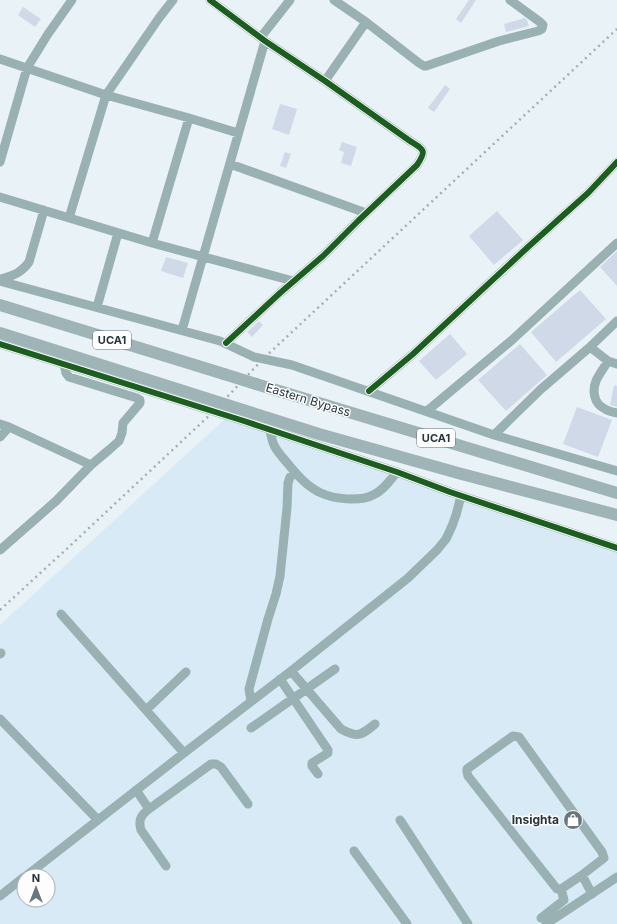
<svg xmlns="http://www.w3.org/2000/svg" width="617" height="924" viewBox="0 0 617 924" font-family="Inter,sans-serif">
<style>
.built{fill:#d8eaf5;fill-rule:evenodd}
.building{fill:#cfd9e8}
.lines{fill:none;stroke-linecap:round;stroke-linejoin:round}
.minor{stroke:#99b1b3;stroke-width:9}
.major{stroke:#9eb4b6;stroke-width:12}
.rail{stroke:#a1b1b3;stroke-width:2.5;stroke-dasharray:2 4;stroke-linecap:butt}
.major-bridge{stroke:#9eb4b6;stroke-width:12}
.cycleway-casing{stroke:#fdfdfd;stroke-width:8}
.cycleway{stroke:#1b5e20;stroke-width:6}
.labels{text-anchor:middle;stroke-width:3;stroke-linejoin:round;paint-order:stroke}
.shield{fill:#fdfdfd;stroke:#667076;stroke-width:1}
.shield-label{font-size:11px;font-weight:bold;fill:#26343c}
.street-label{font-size:12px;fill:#26343c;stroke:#fdfdfd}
.poi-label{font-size:12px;font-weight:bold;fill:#26343c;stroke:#fdfdfd;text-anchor:end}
</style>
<rect width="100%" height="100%" fill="#e9f2f6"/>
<path class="built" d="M227 417 617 549V924H0V625ZM24 876H48V900H24Z"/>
<path class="building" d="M469 0H476L461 23 456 19Z
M23 7 41 19 35 27 18 15Z
M525 18 527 20 529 26 506 32 504 24Z
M445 85 450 89 434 112 428 108Z
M280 104 297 109 289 135 272 129Z
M342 142 357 147 351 166 341 163 344 152 339 150Z
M285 152 291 154 286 168 280 166Z
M497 211 523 240 494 265 469 236Z
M617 251V286L600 267Z
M166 257 188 263 183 278 161 271Z
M580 290 606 319 556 362 531 332Z
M259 321 263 325 252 337 247 332Z
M450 334 467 354 436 380 419 361Z
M520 344 547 375 506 411 478 380Z
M614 385 617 386V407L610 405Z
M577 407 612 420 598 457 563 444Z"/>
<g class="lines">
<path class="minor" d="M210 0 265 41 325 81 410 141C424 150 427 150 417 165L358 221 323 256 280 293 226 343
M334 0 366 22 419 63 424 66H426L499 41 538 31 542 29 543 25 540 22 510 0
M261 37 290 0
M0 59 106 95 189 118 238 133
M325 81 366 22
M0 162 27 68 48 34 72 0
M230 164 366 213
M0 197 152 243 293 281
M69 218 106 95 159 18 173 0
M152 243 189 118
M0 279C13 276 21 273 29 262L44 210
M0 281 220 341 254 357 292 365 494 435 617 471
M97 307 118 233
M182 330 265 41
M0 344 244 421 397 472 450 492 617 548
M590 347 608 361 617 364
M608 361C604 368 599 374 596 381 592 391 594 404 605 409 608 411 613 412 617 413
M64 364 66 373 69 377 137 398 140 400V403L123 423 122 433 119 441 110 449 91 465
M369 391 413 354 528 247 588 193 617 162
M427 411 512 340 617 243
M0 424 9 427 91 465 56 501 0 550
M270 430C271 436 272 441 274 445 276 450 280 454 283 458 294 471 305 486 321 493 334 499 360 502 373 495 383 491 390 480 397 472
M494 435 540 390 590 347 617 321
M0 437 9 427
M61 614 184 753
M0 654 1 653
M291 671 341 729C358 738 360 736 375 724
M280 679 328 750V753L312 763V766L318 774
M251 701 249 689 268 619 276 594 280 576 287 508 288 483 290 477 295 473
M146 710 186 672
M0 719 98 820
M251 728 335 669
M136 790 149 809
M400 820 468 924
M354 851 407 924
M166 866 141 830C138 820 141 815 149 809L211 764H216L221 767 248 804
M582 875 561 889H557L519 841 468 776 467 772V769L513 736 519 737 602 852 604 858 582 875 592 894
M26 876 184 753 291 671 408 578 437 550 446 539 452 526 456 515 461 496
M0 896 24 877
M541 918 564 900 561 889
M546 924 617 877"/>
<path class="major" d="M0 305 224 374
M0 333 319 434 458 473 617 515
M256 384 617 493"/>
<path class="rail" d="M0 610 72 544 213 412 263 359 617 29"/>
<path class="major-bridge" d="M224 374 256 384"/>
<g class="cycleway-casing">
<path id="cycleway" d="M210 0 265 41 325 81 410 141C424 150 427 150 417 165L358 221 323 256 280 293 226 343
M0 344 244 421 397 472 450 492 617 548
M369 391 413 354 528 247 588 193 617 162"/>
</g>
<use href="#cycleway" class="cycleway"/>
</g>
<defs>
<g id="shop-disc" transform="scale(1)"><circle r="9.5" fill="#6a767d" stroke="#fdfdfd"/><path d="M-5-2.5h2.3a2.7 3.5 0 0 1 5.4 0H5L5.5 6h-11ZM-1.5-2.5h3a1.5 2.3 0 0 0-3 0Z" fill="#fff"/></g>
</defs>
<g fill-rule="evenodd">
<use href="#shop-disc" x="573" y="820"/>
</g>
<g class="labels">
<g class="shield">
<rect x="93" y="331" width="38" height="18" rx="3"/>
<rect x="417" y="429" width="38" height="18" rx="3"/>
</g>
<g class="shield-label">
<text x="112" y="344">UCA1</text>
<text x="436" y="442">UCA1</text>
</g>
<g class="street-label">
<text transform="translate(308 400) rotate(17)" y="4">Eastern Bypass</text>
</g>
<g class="poi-label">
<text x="559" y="824">Insighta</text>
</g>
</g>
<g transform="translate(36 888)"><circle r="19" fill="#fdfdfd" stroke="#a7adb0"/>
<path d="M0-3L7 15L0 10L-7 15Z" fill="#6a767d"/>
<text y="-6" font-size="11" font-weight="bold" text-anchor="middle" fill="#26343c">N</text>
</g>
</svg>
